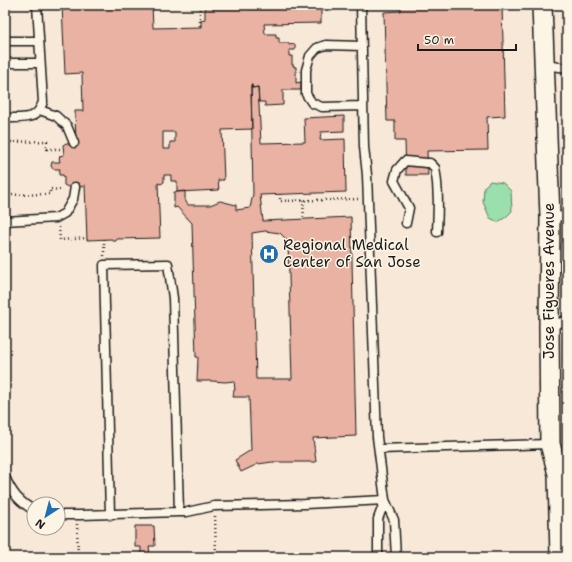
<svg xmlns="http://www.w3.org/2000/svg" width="572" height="562" viewBox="0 0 572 562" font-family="'Shantell Sans',sans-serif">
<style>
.green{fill:#9adfac;stroke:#5b7e64}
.building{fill:#eab2a2;stroke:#1c1c1c;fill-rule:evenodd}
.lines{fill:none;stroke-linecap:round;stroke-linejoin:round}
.service-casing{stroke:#1c1c1c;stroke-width:11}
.tertiary-casing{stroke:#1c1c1c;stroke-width:22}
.path{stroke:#1c1c1c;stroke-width:2.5;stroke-dasharray:1 3;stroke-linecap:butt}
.service{stroke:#fcf5e5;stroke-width:8}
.tertiary{stroke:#fcf5e5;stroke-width:19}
.labels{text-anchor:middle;stroke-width:3;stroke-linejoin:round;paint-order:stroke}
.poi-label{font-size:15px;fill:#1c1c1c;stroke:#fcf5e5;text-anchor:start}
.street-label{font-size:15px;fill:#1c1c1c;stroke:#fcf5e5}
</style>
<rect width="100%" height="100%" fill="#f8e8d8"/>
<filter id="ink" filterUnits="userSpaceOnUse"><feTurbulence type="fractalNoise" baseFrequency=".025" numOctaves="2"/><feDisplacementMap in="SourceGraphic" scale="8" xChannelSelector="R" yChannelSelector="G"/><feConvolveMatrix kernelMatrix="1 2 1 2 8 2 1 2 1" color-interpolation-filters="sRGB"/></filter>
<g filter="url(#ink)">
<path class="green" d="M490 181 503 183 511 191 512 211 506 217 498 222 490 218 483 202 484 187Z"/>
<path class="building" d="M62 5H152L153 28 201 27V20L205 19V5H249V9H276V5H321V23L264 24 265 34H276V38H279V43H289V45L295 44V50H289V56H292V65H294V67H296V83L301 82V90H283V105L265 106V102H259L258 87 252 88V85H251L252 129 222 130 224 180H218L219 190 177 192V181H171V175H164V182L161 184 158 183 160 238 116 239V241H112V239L87 240 85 185 82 187 78 185 75 187 71 185 68 187 64 185V176H63V175H59L60 169H53L51 166 52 162H60L59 158 60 157 59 156 64 155 63 145 66 143 70 145 74 143 76 144 75 111H83L82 73 65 74ZM163 132H175V142H170V149H163Z
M401 5H502L505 116 487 117 488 150 427 151 428 175H406L405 141H395V121H387L384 12 401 11Z
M251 85H252V88L258 87 261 143 305 142 304 118 344 116V131L321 132 320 140 345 139 346 192 260 195 263 221 351 217 356 436 313 438 316 462H272L258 464 241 472 235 460 251 450 249 397H233L234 390H235L234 381 225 382 212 381H197L198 357H196L192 223 177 207 174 208V192L185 191V200L188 205H210L220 201 236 205V210L250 208 253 194ZM265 231 280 233 288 241 292 379H256L252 233Z
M135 526H154L155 546H149L150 555 209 553V557H94L141 555V547H135Z"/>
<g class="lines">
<g class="service-casing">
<path id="service" d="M361 5 364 147 367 175 377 437 385 500 394 520 396 557
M5 41H39
M362 46 326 45 317 48 310 56 306 70V94L312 103 322 107 363 106
M5 63H40
M544 65 567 68
M40 110 56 116 67 126 74 143
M5 118C13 118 27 119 34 115 39 112 41 107 43 102L37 5
M550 217 567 216
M5 221 56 218 65 213 73 199 75 187
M406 223 409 208 394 181 397 170 405 161 427 163H430L435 168C439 190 438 210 437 232
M549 327 567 320
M379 449 550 444
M5 477C12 493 19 502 34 510
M58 515H81L179 512H187L214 506 305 504 385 500
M110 515 104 265 168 264 173 298 179 512
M378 557V519L385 500"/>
</g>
<g class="tertiary-casing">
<path id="tertiary" d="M542 5 550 217 549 327 550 444 558 474 560 557"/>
</g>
<path class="path" d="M200 5V27
M5 152H7V142L47 141V149H63
M5 186H9V195L50 194V189L63 190
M280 194V201L359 199
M303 200 304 219
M59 227 60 240 87 238
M104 239V257
M215 516 216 557
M77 524 78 557"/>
<use href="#service" class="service"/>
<use href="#tertiary" class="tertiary"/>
</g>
</g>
<defs>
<g id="hospital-disc" transform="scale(1)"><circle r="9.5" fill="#1f6fb2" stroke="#fcf5e5"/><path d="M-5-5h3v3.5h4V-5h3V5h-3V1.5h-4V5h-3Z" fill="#fff"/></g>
</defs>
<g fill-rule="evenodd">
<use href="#hospital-disc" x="269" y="254"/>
</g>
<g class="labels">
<g class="poi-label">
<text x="283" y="250">Regional Medical<tspan x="283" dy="17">Center of San Jose</tspan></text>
</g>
<g class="street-label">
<text transform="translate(549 281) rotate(-90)" y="5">Jose Figueres Avenue</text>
</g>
</g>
<rect width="572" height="562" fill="none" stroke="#fcf5e5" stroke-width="20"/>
<rect x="10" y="10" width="552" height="542" fill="none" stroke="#1c1c1c" stroke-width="1.5" filter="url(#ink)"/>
<g transform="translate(46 516) rotate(216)"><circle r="19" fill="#fcf5e5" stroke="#a29e95"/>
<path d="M0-3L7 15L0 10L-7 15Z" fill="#1f6fb2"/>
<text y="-6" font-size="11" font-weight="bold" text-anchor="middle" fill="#1c1c1c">N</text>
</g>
<path d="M418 44v6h98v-6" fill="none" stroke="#1c1c1c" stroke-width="2"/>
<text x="424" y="44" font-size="12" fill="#1c1c1c" stroke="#fcf5e5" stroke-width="3" paint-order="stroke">50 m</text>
</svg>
